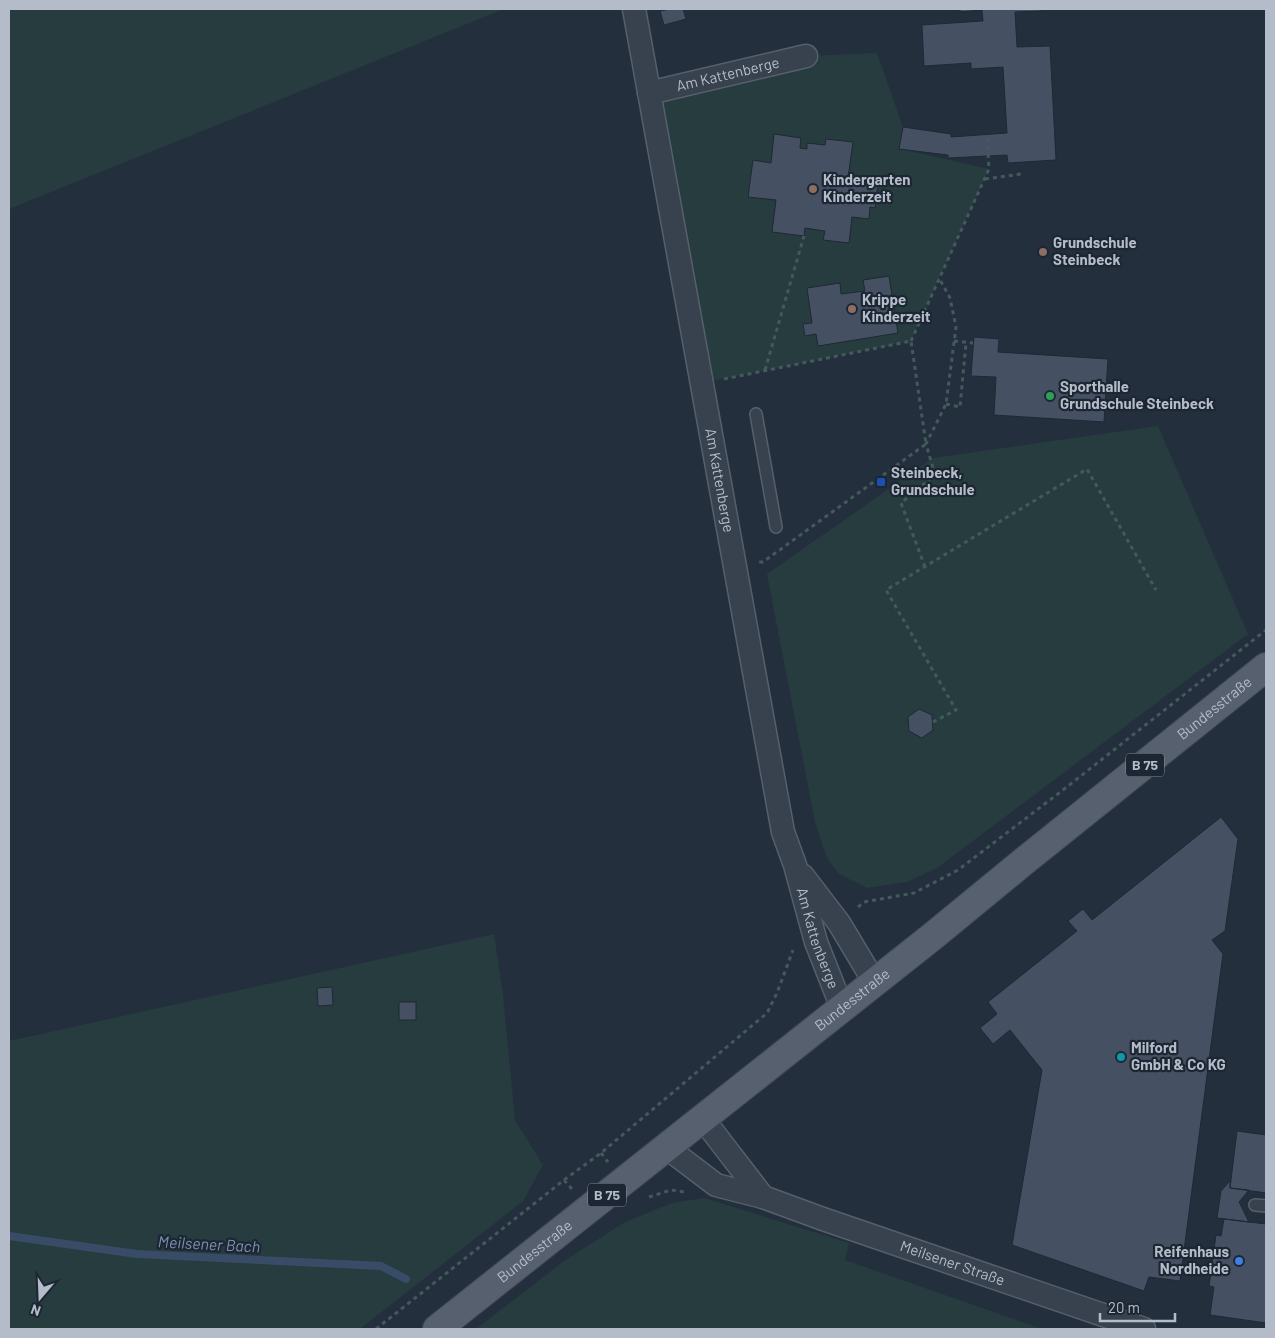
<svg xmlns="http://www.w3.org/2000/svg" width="1275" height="1338" viewBox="0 0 1275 1338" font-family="Barlow,sans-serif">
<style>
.green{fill:#263c3f}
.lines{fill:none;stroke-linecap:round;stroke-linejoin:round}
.stream{stroke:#394c67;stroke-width:8}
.building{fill:#455162;stroke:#1f2835}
.lane-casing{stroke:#565f6c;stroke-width:14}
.street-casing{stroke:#565f6c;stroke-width:25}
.primary-casing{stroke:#414a57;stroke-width:30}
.path{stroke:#44595c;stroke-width:3;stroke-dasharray:4 4;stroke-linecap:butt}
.lane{stroke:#38414e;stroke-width:11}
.street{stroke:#38414e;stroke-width:22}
.primary{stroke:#56606e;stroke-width:28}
.education-dot{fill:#8d6e63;stroke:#1d2633;stroke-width:2}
.leisure-dot{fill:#2e9e5b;stroke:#1d2633;stroke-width:2}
.transit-dot{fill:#1a4fb4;stroke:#1d2633;stroke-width:2}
.culture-dot{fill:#0f9aa8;stroke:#1d2633;stroke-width:2}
.shop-dot{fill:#3f7fe0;stroke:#1d2633;stroke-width:2}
.labels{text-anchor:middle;stroke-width:4.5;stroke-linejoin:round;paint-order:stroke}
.shield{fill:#1d2633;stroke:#878f9c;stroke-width:1}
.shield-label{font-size:14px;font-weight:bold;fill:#b4bcc9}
.street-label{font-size:15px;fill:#b4bcc9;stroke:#1d2633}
.poi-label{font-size:15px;font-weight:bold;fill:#b4bcc9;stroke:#1d2633;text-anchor:start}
.water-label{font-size:16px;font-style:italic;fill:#7c92b1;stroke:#1d2633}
</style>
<rect width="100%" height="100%" fill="#242f3e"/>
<path class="green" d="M9 9H504L9 209Z
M877 53 903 127 900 149 989 169 911 341 702 383 649 93 806 56Z
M1158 426 1248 634 937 868 907 882 867 888 839 874 827 858 815 822 767 574 933 458Z
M494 934 503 995 515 1120 543 1165 523 1201 360 1329H9V1041Z
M704 1198 849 1243 845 1260 1042 1329H476L564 1261 625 1222 672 1203Z"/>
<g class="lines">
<path class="stream" d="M9 1236 137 1254 381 1266 406 1279"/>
</g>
<path class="building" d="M670 9H683L686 19 664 25 660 11Z
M960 9H1042V11L1015 12 1017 47 1050 46 1056 160 1008 163 1007 155 948 158V155L899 149 903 127 951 134V137L1007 133 1003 67 971 69V63L924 66 922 25 983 21 982 10 960 12Z
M774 134 801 138 800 148 807 149V143L825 145 826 139 853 142 848 178 878 182 875 208 870 207 869 219 852 217 849 243 823 240 825 231 805 228 804 236 772 232 776 200 748 197 753 160 771 163Z
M889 276 898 333 818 346 816 334 805 336 803 324 812 323 807 288 840 283 841 294 865 291 863 280Z
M974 337 999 339 998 352 1108 359 1104 422 994 415 996 377 971 376Z
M919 709 932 715 933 730 922 738 909 731 908 717Z
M1221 817 1238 839 1225 931 1212 940 1223 954 1180 1281 1149 1277 1144 1291 1012 1245 1042 1070 1010 1030 993 1044 980 1028 997 1014 988 1002 1077 931 1068 921 1083 909 1092 920Z
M332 987 333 1005 318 1006 317 988Z
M399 1002H416V1020H399Z
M1237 1131 1266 1135V1193L1230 1188Z
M1230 1181V1188L1249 1190 1239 1202 1249 1222 1217 1218 1221 1191Z
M1224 1219 1266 1224V1323L1210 1315 1214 1287 1209 1286 1216 1235 1221 1236Z"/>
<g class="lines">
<g class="lane-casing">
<path id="lane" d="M756 414 776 527
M1255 1205 1266 1206"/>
</g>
<g class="street-casing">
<g id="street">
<path id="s1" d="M634 9 783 832 795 865 816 942 842 1008"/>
<path id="s2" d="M649 93 806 56"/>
<path d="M803 876 839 923 875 983"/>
<path d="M703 1119 763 1197"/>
<path id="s3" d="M666 1147 716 1185 763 1197 823 1219 1144 1329"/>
</g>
</g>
<g class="primary-casing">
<g id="primary">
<path id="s4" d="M437 1329 933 936 1023 862 1266 667"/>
</g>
</g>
<path class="path" d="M985 179 1021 174
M911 341 989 169 987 135
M954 341 973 343
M765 370 804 236
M724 379 911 341 926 444 763 562H759
M946 404 960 407 966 343
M925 567 901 503 935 475 926 444 946 404 956 327 950 298 939 278
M933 722 956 710 886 590 1087 469 1156 590
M858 907 864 902 914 893 958 870 1063 790 1266 630
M601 1153 608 1162
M564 1180 572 1189
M649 1197 671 1190 684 1192
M376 1329 564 1180 601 1153 767 1013 777 993 793 950"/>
<use href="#lane" class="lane"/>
<use href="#street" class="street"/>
<use href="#primary" class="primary"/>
</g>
<g class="education-dot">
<circle cx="813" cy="189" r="5"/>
<circle cx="1043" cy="252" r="5"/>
<circle cx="852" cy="309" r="5"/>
</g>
<circle class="leisure-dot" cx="1050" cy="396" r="5"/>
<rect class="transit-dot" x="876" y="477" width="10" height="10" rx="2.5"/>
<circle class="culture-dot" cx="1121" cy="1057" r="5"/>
<circle class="shop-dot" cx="1239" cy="1261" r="5"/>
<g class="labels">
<g class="shield">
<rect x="1126" y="753.5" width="38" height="23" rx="4"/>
<rect x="588" y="1183.5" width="38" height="23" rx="4"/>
</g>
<g class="shield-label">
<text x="1145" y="770">B 75</text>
<text x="607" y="1200">B 75</text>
</g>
<g class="street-label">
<text dy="5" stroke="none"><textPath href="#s2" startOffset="81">Am Kattenberge</textPath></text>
<text dy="5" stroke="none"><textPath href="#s1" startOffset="479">Am Kattenberge</textPath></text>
<text dy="5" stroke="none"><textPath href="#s4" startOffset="995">Bundesstraße</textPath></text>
<text dy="5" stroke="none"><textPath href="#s1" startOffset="948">Am Kattenberge</textPath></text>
<text dy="5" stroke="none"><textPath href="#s4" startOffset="530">Bundesstraße</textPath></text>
<text dy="5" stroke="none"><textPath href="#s4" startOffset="125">Bundesstraße</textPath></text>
<text dy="5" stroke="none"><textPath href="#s3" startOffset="312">Meilsener Straße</textPath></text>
</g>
<g class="poi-label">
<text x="823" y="185">Kindergarten<tspan x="823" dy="17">Kinderzeit</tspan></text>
<text x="1053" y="248">Grundschule<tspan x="1053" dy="17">Steinbeck</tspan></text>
<text x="862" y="305">Krippe<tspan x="862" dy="17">Kinderzeit</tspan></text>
<text x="1060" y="392">Sporthalle<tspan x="1060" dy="17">Grundschule Steinbeck</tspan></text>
<text x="891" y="478">Steinbeck,<tspan x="891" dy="17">Grundschule</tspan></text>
<text x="1131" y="1053">Milford<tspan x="1131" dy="17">GmbH &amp; Co KG</tspan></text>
<text x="1229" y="1257" text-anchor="end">Reifenhaus<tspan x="1229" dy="17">Nordheide</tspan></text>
</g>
<g class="water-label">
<text transform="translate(209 1244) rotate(3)" y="6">Meilsener Bach</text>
</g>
</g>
<rect width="1275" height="1338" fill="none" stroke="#b4bcc9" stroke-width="20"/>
<g transform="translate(40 1298) rotate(199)" stroke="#1d2633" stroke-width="4" paint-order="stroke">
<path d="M0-4L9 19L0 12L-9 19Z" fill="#b4bcc9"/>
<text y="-8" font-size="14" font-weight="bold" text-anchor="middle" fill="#b4bcc9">N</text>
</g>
<path d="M1100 1313v8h75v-8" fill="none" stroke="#b4bcc9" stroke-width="2.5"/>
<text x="1108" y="1313" font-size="15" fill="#b4bcc9" stroke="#1d2633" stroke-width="4" paint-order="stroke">20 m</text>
</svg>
